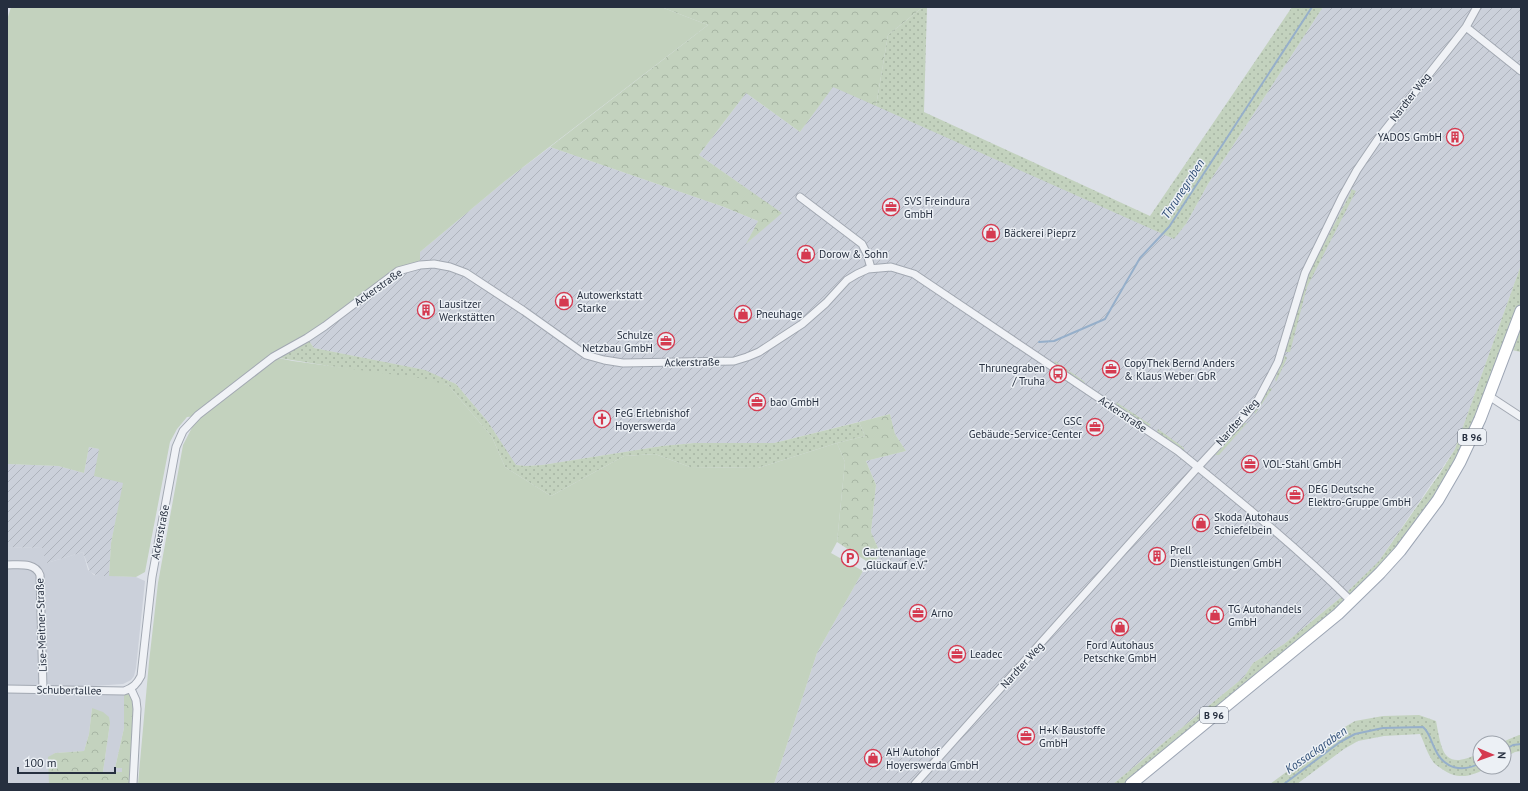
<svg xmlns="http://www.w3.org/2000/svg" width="1528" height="791" viewBox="0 0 1528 791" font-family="'PT Sans',sans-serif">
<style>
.built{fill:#cbd0da}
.industrial{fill:url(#industrial-furrows)}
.grass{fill:url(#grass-dots)}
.forest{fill:url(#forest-crowns)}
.garden{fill:#c3d2be}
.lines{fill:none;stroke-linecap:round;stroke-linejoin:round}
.stream{stroke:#96afca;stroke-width:2}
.street-casing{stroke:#a2a8b2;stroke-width:9}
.primary-casing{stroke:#9ca5b4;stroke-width:13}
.street{stroke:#f0f2f6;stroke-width:7}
.primary{stroke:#fff;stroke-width:11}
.labels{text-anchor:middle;stroke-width:3;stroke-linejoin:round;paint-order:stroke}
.shield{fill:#ecf0f5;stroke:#616976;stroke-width:1}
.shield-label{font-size:10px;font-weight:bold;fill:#262f3f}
.street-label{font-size:11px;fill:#262f3f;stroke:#ecf0f5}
.poi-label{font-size:11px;fill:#262f3f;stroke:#ecf0f5;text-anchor:start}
.water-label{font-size:12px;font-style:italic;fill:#2e4d75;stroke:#ecf0f5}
</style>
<defs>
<pattern id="industrial-furrows" width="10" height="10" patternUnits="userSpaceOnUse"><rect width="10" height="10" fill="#cbd0da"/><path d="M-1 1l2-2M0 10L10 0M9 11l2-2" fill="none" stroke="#aeb3bc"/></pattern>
<pattern id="grass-dots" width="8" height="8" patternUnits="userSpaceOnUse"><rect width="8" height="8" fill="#c3d2be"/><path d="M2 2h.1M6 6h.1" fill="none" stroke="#a7b5a4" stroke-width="1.8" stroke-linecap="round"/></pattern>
<pattern id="forest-crowns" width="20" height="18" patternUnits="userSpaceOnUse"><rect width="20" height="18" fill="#c3d2be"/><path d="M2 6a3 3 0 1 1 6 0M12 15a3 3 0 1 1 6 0" fill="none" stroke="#a7b5a4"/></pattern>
</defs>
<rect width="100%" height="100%" fill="#dde1e8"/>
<path class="built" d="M7 547 45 548 47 563 83 552 88 570 94 575 136 577 145 581 136 668 134 676 131 680 123 684 48 689 124 691V728L115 768H122V772H103L110 723 92 708 89 734 84 751 55 753 49 757V784H7Z"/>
<path class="industrial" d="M1323 7H1521V265L1455 449 1379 561 1345 594 1284 644 1253 663 1244 677 1113 784H774L817 653 868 562 872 564 881 555 871 532 876 485 866 461 906 451 895 434 890 414 774 443H694L662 446 542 465 526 466 515 465 488 422 456 384 424 370 314 348 307 338 398 271 420 265V252L505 181 550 147 724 207 758 221 747 243 781 213 699 155 746 93 800 132 833 86 1174 238 1186 224 1208 184Z
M89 447 100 449 124 483 111 543 109 576H98L90 572 83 552 47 563 44 555V548L7 547V464L58 466 84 473Z"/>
<path class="grass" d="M923 7H927L924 112 1150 216 1292 7H1323L1208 184 1186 224 1174 239 876 106 888 35Z
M1351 189 1356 191 1307 287 1290 352H1285C1291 329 1304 267 1320 252L1351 192Z
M1521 265V352L1507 349 1460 462 1390 562 1131 784H1113L1244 677 1253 663 1284 644 1345 594 1379 561 1440 473 1455 449Z
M307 338 314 348 425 370 456 384 488 422 516 465 526 466 542 465 662 446 694 443H774L859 422 865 436 837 443 758 468 690 467 655 454 624 456 551 496 505 467 492 437 448 385 273 357Z
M1284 354 1287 358 1276 382 1275 379 1284 358 1283 356Z
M1055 361 1085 382 1084 383 1054 363Z
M1270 388 1272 389 1255 414 1254 411Z
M1116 402 1151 425 1148 426 1117 406Z
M1244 423H1247L1219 455H1214L1233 432H1236Z
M1158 429 1184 448V451L1157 432Z
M1419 715 1436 721C1442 752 1443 771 1480 753V767H1489C1472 776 1459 781 1442 769 1439 767 1436 765 1434 763 1427 754 1425 744 1420 734L1384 736 1358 741 1344 749 1297 784H1270L1323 745 1333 734 1355 721 1383 716Z
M1519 735H1521V751L1515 752 1504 758V743H1500Z"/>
<path class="forest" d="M661 7H923L888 35 876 106 833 87 800 132 746 93 699 155 782 213 746 244 758 221 724 207 550 147 708 25Z
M890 414 895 434 906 451 866 461 876 485 871 532 881 555 871 564 837 542 845 462 837 443 865 436 859 422Z
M131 689 136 701 132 784H49L48 757 55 753 84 751 89 734 92 708 103 712 109 717 110 723 103 772H122V768H115L124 728V691Z"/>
<path class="garden" d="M11 7H661L708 25 505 181 420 252V265L409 267 325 326 273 357 293 361 419 378 448 385 492 437 505 467 551 496 624 456 655 454 690 467 758 468 837 443 845 462 837 542 831 553 863 571 817 653 774 784H138L149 662 158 583 183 445 198 416 187 417 177 429 170 442 145 572 136 577 109 576 111 543 123 483 94 476 99 449 89 447 84 473 58 466 7 464V20Z"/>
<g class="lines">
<path class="stream" d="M1039 342 1054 341 1105 319 1140 258 1169 227 1312 7
M1504 750 1513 745 1521 744
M1284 784 1340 742 1355 734 1383 728 1423 727C1430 733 1431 742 1435 749 1444 769 1462 773 1480 763"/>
<g class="street-casing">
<path id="street" d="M1466 27 1521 71
M800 197 862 244 867 254 871 268
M1489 396 1521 417
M7 565C19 565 35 562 40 575L43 689
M7 689 124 691C133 688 137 684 141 676L152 577 176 447 183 431 198 415 273 357 307 338 325 326 398 271 420 265 434 264 450 267 466 273 524 311 586 355 604 360 623 363 734 361 747 357 759 352 802 324 826 303 847 280 857 274 868 269 891 267 914 274 1178 451C1237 499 1297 547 1351 601
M131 689 136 700 137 709 133 784
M915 784 1198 467 1248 413 1258 400 1278 362 1305 273 1342 197 1357 170 1378 139 1466 27 1477 7"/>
</g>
<g class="primary-casing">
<path id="primary" d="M1131 784 1338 614 1380 573 1400 551 1438 500 1460 462 1480 419 1521 311"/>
</g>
<use href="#street" class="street"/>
<use href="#primary" class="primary"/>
</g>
<defs>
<g id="building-ring" transform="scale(0.9)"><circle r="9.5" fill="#ecf0f5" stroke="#d53a50" stroke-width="1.5"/><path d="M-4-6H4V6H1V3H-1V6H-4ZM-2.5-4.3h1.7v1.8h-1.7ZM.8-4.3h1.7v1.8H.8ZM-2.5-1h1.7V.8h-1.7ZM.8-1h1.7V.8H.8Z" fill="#d53a50"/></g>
<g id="office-ring" transform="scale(0.9)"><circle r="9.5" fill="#ecf0f5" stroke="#d53a50" stroke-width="1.5"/><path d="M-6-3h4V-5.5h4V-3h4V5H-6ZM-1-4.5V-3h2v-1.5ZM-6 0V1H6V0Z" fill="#d53a50"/></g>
<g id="shop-ring" transform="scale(0.9)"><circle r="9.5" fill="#ecf0f5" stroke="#d53a50" stroke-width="1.5"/><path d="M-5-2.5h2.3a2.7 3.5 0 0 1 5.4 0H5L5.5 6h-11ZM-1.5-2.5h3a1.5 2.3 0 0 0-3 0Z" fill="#d53a50"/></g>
<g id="bus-ring" transform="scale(0.9)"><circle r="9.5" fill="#ecf0f5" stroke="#d53a50" stroke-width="1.5"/><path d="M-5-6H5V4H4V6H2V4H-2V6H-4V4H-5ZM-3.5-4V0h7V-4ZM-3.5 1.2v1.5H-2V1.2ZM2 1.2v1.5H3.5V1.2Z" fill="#d53a50"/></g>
<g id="church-ring" transform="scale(0.9)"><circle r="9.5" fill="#ecf0f5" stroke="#d53a50" stroke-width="1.5"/><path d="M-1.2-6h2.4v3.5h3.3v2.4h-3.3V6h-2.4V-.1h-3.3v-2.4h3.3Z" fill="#d53a50"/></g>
<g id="parking-ring" transform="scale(0.9)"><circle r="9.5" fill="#ecf0f5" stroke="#d53a50" stroke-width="1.5"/><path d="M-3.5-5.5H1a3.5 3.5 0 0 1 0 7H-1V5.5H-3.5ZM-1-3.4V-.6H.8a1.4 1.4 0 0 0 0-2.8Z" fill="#d53a50"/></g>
</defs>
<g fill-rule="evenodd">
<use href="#building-ring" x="1455" y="137"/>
<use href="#office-ring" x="891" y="207"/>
<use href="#shop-ring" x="991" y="233"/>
<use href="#shop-ring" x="806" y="254"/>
<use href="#shop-ring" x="564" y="301"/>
<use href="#building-ring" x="426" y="310"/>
<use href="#shop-ring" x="743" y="314"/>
<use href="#office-ring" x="666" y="341"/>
<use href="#office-ring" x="1111" y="369"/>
<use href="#bus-ring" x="1058" y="374"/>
<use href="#office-ring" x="757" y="402"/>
<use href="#church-ring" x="602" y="419"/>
<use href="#office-ring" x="1095" y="427"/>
<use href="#office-ring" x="1250" y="464"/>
<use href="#office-ring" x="1295" y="495"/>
<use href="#shop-ring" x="1201" y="523"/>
<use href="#building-ring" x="1157" y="556"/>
<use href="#parking-ring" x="850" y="558"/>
<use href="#office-ring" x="918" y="613"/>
<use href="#shop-ring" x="1215" y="615"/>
<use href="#shop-ring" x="1120" y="627"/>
<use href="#office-ring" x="957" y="654"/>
<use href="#office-ring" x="1026" y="736"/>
<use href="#shop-ring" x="873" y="758"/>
</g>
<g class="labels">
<g class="shield">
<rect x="1458" y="429" width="28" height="16" rx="3"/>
<rect x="1200" y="707" width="28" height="16" rx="3"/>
</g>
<g class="shield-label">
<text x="1472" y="441">B 96</text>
<text x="1214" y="719">B 96</text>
</g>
<g class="street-label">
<text transform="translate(1410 97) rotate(-52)" y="4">Nardter Weg</text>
<text transform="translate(378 287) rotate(-35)" y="4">Ackerstraße</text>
<text transform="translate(692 362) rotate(-1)" y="4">Ackerstraße</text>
<text transform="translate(1123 414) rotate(34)" y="4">Ackerstraße</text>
<text transform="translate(1237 422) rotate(-49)" y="4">Nardter Weg</text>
<text transform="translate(160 532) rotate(-79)" y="4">Ackerstraße</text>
<text transform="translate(41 625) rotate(-92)" y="4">Lise-Meitner-Straße</text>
<text transform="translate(1022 665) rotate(-48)" y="4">Nardter Weg</text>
<text transform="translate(69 690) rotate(1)" y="4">Schubertallee</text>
</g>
<g class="poi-label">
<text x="1442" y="141" text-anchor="end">YADOS GmbH</text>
<text x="904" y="205">SVS Freindura<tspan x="904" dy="13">GmbH</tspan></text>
<text x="1004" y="237">Bäckerei Pieprz</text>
<text x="819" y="258">Dorow &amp; Sohn</text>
<text x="577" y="299">Autowerkstatt<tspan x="577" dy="13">Starke</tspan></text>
<text x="439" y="308">Lausitzer<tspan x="439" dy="13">Werkstätten</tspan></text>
<text x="756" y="318">Pneuhage</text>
<text x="653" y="339" text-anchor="end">Schulze<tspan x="653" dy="13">Netzbau GmbH</tspan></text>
<text x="1124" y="367">CopyThek Bernd Anders<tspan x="1124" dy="13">&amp; Klaus Weber GbR</tspan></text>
<text x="1045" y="372" text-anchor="end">Thrunegraben<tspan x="1045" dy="13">/ Truha</tspan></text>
<text x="770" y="406">bao GmbH</text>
<text x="615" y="417">FeG Erlebnishof<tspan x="615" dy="13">Hoyerswerda</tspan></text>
<text x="1082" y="425" text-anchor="end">GSC<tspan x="1082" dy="13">Gebäude-Service-Center</tspan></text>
<text x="1263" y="468">VOL-Stahl GmbH</text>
<text x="1308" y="493">DEG Deutsche<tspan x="1308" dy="13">Elektro-Gruppe GmbH</tspan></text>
<text x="1214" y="521">Skoda Autohaus<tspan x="1214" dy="13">Schiefelbein</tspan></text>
<text x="1170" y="554">Prell<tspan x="1170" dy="13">Dienstleistungen GmbH</tspan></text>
<text x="863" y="556">Gartenanlage<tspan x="863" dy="13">„Glückauf e.V.“</tspan></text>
<text x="1228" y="613">TG Autohandels<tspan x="1228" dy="13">GmbH</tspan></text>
<text x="931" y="617">Arno</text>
<text x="1120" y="649" text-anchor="middle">Ford Autohaus<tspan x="1120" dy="13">Petschke GmbH</tspan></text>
<text x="970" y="658">Leadec</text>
<text x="1039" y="734">H+K Baustoffe<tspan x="1039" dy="13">GmbH</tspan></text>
<text x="886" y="756">AH Autohof<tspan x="886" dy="13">Hoyerswerda GmbH</tspan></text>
</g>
<g class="water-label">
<text transform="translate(1183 189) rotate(-57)" y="4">Thrunegraben</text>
<text transform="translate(1316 750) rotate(-35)" y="4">Kossackgraben</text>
</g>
</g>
<rect width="1528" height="791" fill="none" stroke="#262f3f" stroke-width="16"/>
<g transform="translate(1492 755) rotate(92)"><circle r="19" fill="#ecf0f5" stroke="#9da3ac"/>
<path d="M0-3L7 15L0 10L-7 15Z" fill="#d53a50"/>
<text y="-6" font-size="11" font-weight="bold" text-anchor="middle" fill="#262f3f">N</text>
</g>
<path d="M18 767v6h97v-6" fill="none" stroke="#262f3f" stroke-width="2"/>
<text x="24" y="767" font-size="12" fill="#262f3f" stroke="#ecf0f5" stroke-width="3" paint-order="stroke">100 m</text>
</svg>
